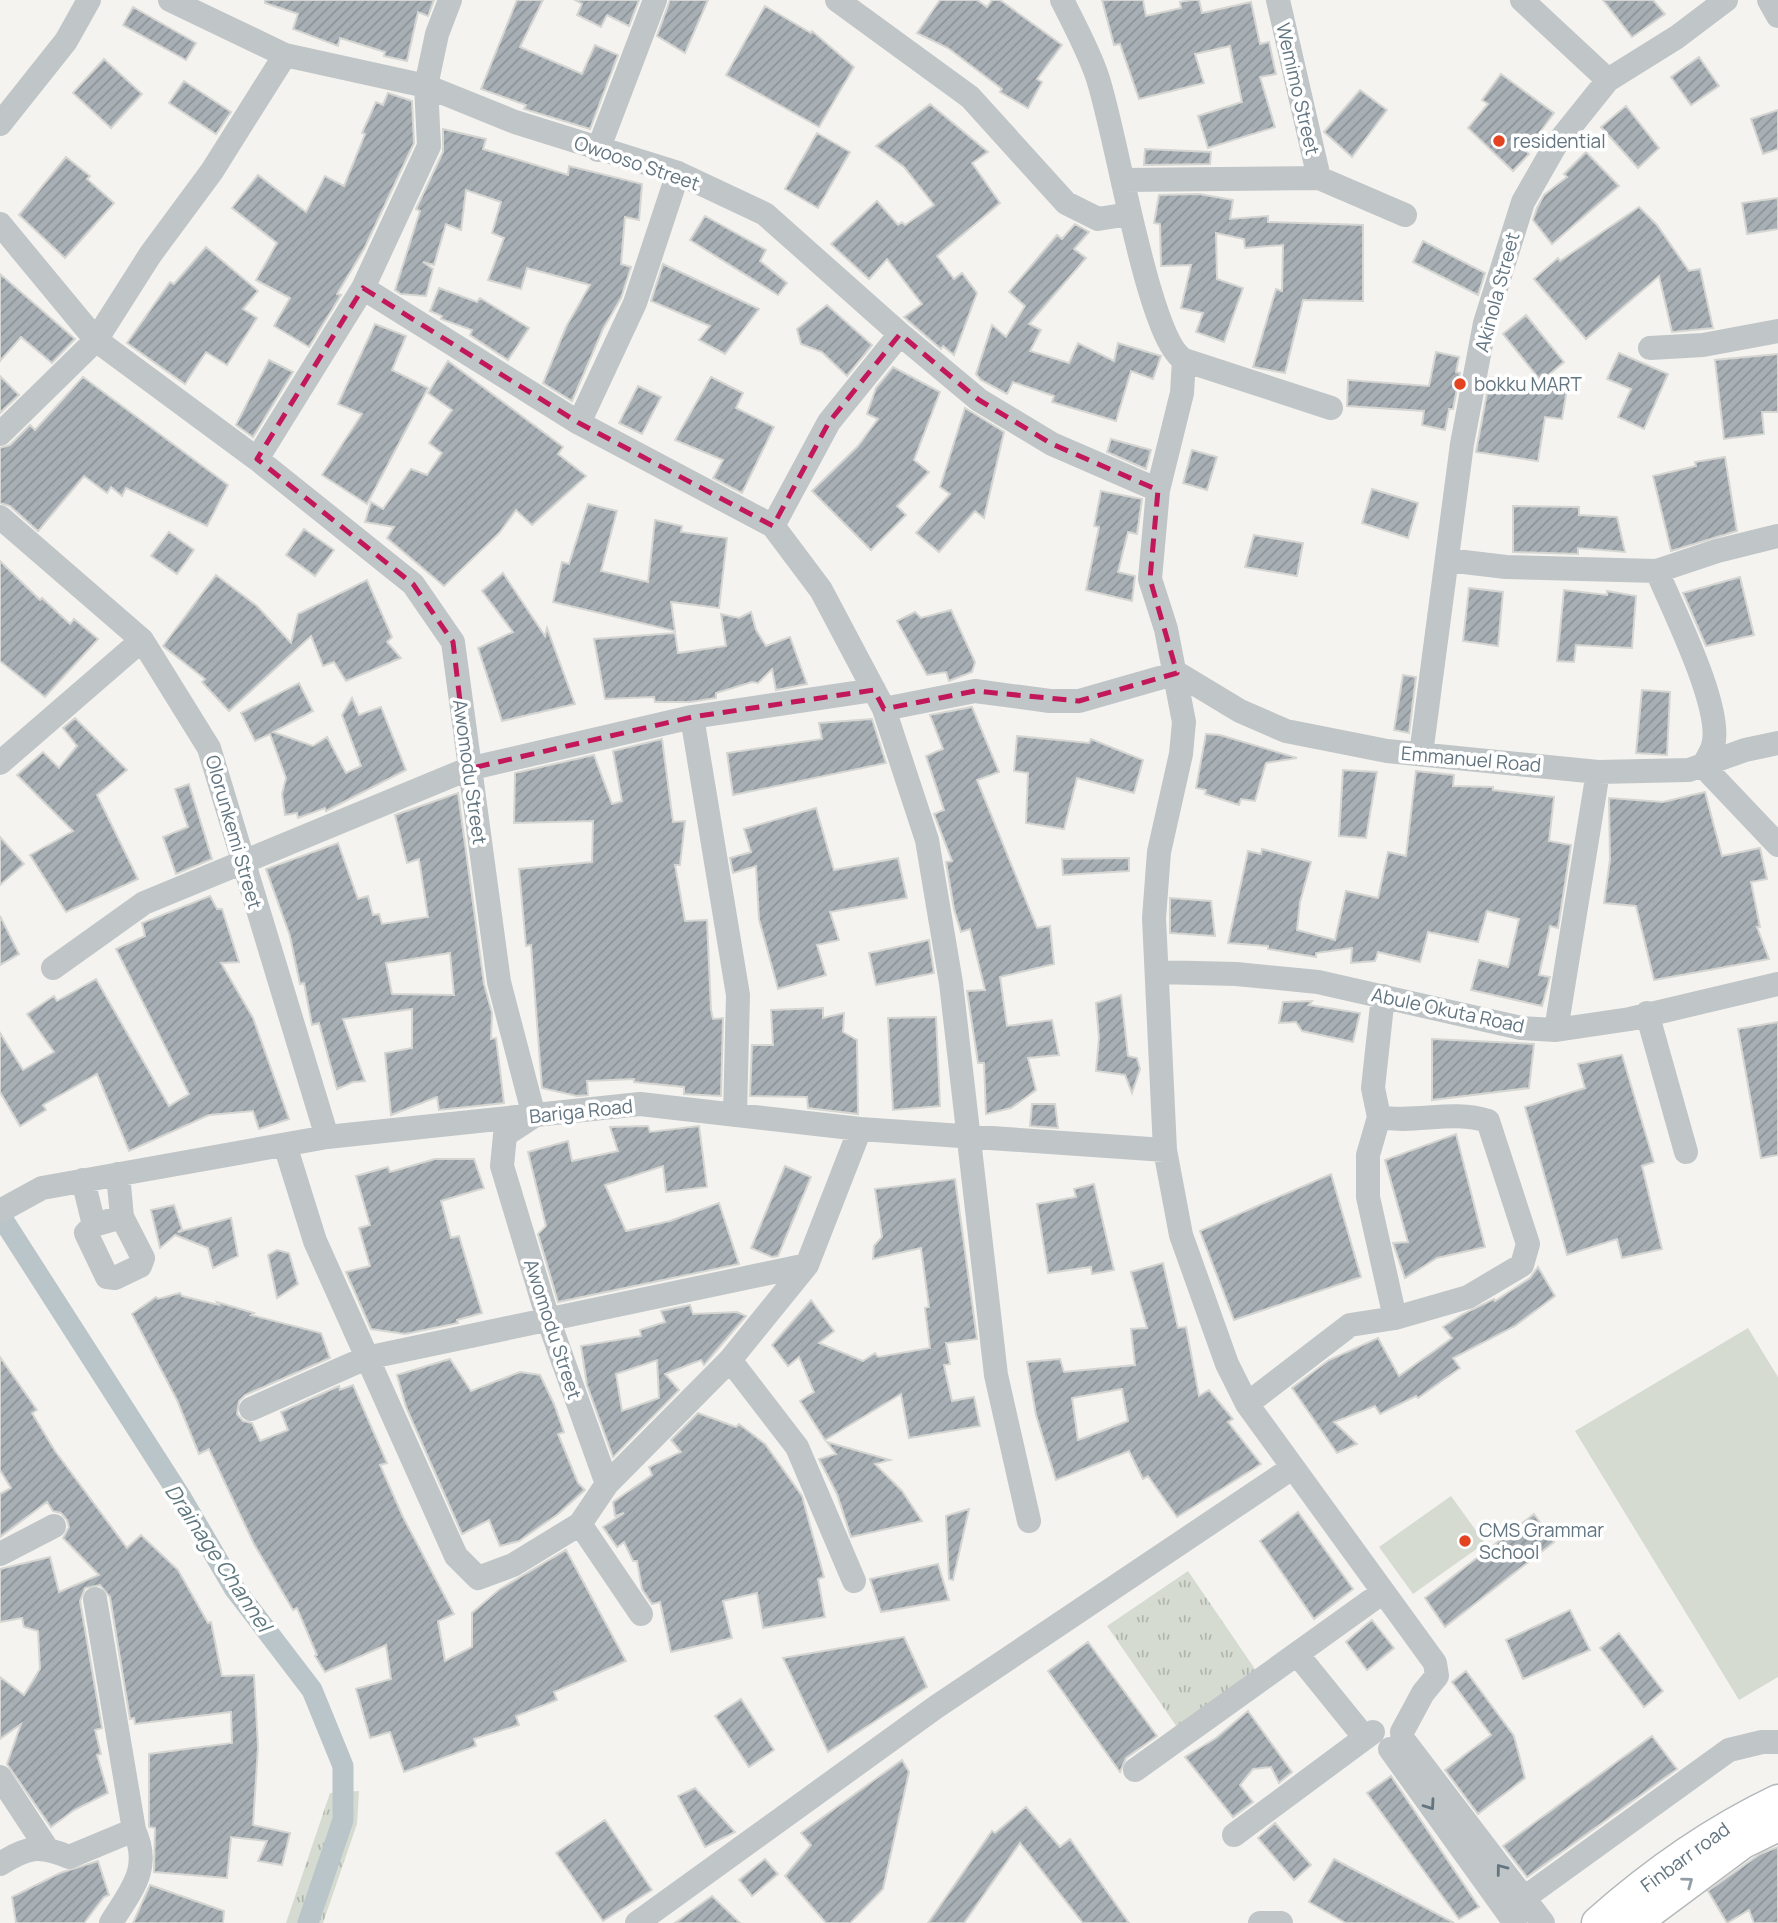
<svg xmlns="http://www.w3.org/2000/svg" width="1778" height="1923" viewBox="0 0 1778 1923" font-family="Manrope,sans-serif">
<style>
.grass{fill:url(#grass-tufts)}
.pitch{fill:#d5dbd0}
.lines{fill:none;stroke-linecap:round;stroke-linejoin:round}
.canal{stroke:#b9c5c8;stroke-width:21}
.building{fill:url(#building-hatch);stroke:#d5d5d2;stroke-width:2;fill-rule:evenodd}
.major-casing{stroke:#b3b8bb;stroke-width:35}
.minor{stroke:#c0c5c7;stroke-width:24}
.major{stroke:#fff;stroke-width:32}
.oneway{stroke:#627581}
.oneway2{stroke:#919ea7}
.marked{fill:none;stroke:#c2185b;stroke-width:5;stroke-dasharray:14 9;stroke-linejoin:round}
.poi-dot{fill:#e34320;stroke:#fff;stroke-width:2.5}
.labels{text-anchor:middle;stroke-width:7;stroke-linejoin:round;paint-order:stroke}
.street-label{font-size:19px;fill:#627581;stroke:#fff}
.poi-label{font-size:19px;fill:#627581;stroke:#fff;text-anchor:start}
.water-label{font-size:21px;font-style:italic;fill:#5e777f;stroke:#fff}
</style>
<defs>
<pattern id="grass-tufts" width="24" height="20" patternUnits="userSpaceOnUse" patternTransform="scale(1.75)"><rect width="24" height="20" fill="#d5dbd0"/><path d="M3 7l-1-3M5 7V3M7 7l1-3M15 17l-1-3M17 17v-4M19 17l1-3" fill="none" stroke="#b0b6ae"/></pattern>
<pattern id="building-hatch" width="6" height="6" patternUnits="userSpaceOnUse" patternTransform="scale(1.75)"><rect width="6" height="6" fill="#a8b0b5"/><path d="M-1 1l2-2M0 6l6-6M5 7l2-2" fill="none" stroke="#8c9499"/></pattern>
</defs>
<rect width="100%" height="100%" fill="#f4f3ef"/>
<path class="grass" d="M1188 1571 1257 1672 1177 1727 1107 1626Z
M359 1791 357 1824 323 1923H286L330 1793Z"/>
<path class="pitch" d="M1748 1328 1778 1377V1677L1739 1700 1575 1431Z
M1451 1496 1485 1543 1413 1594 1379 1547Z"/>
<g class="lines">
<path class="canal" d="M0 1215 182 1499 234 1588 312 1690 343 1766V1820L308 1923"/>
</g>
<path class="building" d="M265 0H434L428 16 418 12 407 61 384 56 385 52 340 38 338 46 293 29 298 14 265 3Z
M517 0H543L520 47 582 74 595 45 618 55 590 129 524 109 526 105 481 89Z
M575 0H639L629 26 607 15 601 27 577 15 582 4Z
M670 0H708L685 53 657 36Z
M940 0H977L987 7 992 0H1000L1062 45 1037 79 1042 82 1028 108 1000 92 1002 89 948 48 917 33Z
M1102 0H1143L1146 16 1181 8 1180 2 1191 0H1199L1202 13 1251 2 1260 44 1269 42 1276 74 1260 77 1275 127 1208 148 1198 116 1242 102 1230 46 1195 54 1204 83 1139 99 1120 44 1114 45Z
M1603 0H1653L1665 14 1632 37Z
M765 6 811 33 812 31 854 67 819 127 726 75Z
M133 7 196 43 186 60 123 25Z
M1699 57 1719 86 1691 105 1671 77Z
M104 59 142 94 111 128 73 93Z
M1501 74 1554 113 1526 151 1529 154 1513 171 1468 128 1488 104 1482 100Z
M184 81 231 112 216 134 169 103Z
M1360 90 1387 110 1352 157 1324 132Z
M388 93 412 101 414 143 364 249 337 294 341 295 309 347 274 326 290 298 256 280 277 243 232 208 258 175 306 212 325 176 344 186 365 134 362 133 376 102 383 105Z
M930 104 988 152 972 163 1000 203 937 256 954 279 962 273 977 293 954 355 943 346 941 349 904 317 922 304 887 259 869 279 831 244 877 201 898 225 902 222 905 225 934 205 904 167 876 146Z
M1626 106 1659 148 1638 168 1601 127Z
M1778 110V149L1763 154 1751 119Z
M443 129 486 139 483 149 568 175 569 166 642 184 639 220 625 217 621 264 631 267 621 298 603 329 572 401 543 383 566 327 590 285 527 268 521 289 488 280 504 238 492 233 501 202 466 190 461 230 446 224 434 265 423 262 433 269 426 296 401 294 395 290 420 211 416 209 443 152Z
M817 133 850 152 818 208 785 189Z
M1145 149 1211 152 1210 164 1144 165Z
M1586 152 1619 186 1552 244 1533 220 1537 208 1544 195 1567 177 1564 174Z
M66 157 90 176 87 179 114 203 65 258 19 215Z
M1199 194 1233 200 1230 219 1268 216V222L1363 225V301L1303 300 1285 373 1253 367 1276 289 1282 291 1283 245 1245 248 1244 239 1216 233 1217 279 1243 288 1224 342 1196 332 1203 313 1181 308 1191 265 1161 266 1160 224 1154 223 1159 195Z
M1778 198V229L1747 234 1742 203Z
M1639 207 1657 225 1689 271 1700 269 1713 328 1672 332 1659 276 1586 339 1534 279 1558 258 1560 261Z
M705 216 766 250 760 261 787 283 778 295 690 240Z
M1075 224 1089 232 1074 249 1086 258 1029 324 1041 330 1030 351 1069 363 1078 343 1114 361 1118 343 1161 356 1153 379 1131 371 1116 421 1052 402 1054 396 1013 382 1007 394 981 380 976 374 992 325 1006 337 1025 306 1009 292 1057 235 1062 239Z
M1423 241 1485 273 1478 295 1413 262Z
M206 247 258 291 243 309 257 318 227 365 206 352 185 384 127 343 170 282 174 284Z
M663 264 759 309 725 354 699 340 710 326 651 301Z
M0 274 75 339 52 363 21 337 0 361Z
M439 288 477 302 480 298 529 328 508 360 470 335 472 330 441 319 442 316 430 311Z
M827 305 872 345 847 376 822 352 801 344 797 329Z
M1526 315 1564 362 1541 381 1503 334Z
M375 324 406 336 392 370 428 388 367 504 322 475 362 414 338 404Z
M1436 352 1459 357 1456 372 1460 373 1453 409H1449L1445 430 1422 425 1424 411 1347 406 1348 380 1429 386Z
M1619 353 1668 374 1644 429 1618 417 1631 389 1607 379Z
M1778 354V412H1762L1764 434 1724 439 1715 360Z
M269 360 293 372 253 437 236 425Z
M448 361 563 447 558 454 586 476 532 525 516 510 499 533 444 586 387 538 394 527 365 522 371 502 383 509 411 469 427 475 442 453 429 443 452 410 428 393Z
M893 367 940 392 914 460 929 472 897 506 906 515 871 550 812 491 858 446 878 419 867 414 876 388Z
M0 376 19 395 0 413Z
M83 377 228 485 207 526 126 488 122 496 111 487 107 493 84 476 38 531 10 506 0 503V448L10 445 30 425 35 430Z
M711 377 743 393 736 408 774 427 742 493 713 478 723 460 675 440Z
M1490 377 1543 384 1541 381 1568 383 1562 419 1545 417 1538 461 1476 452Z
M638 386 661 397 642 434 619 423Z
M965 408 1004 432 984 518 975 511 939 552 916 533 950 494 940 487Z
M1111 439 1151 450 1146 469 1107 452Z
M1192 450 1217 457 1207 490 1183 483Z
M1725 457 1737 531 1671 551 1653 476 1696 466 1695 462Z
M1372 489 1418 503 1408 538 1362 523Z
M1101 491 1142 499 1137 534 1128 532 1118 572 1135 576 1132 601 1086 590 1099 527 1094 526Z
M588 504 617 511 601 571 648 582 655 520 682 526 681 532 727 538 719 608 671 602 675 631 553 602 562 562 569 564Z
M1513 506 1579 507V515L1617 517 1625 552 1578 548V554L1513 552Z
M304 529 334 550 315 576 286 555Z
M169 532 194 550 177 574 151 556Z
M1254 535 1303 543 1297 576 1245 567Z
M0 561 40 600 42 598 70 624 74 619 98 639 45 697 0 661Z
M503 573 545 636 547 628 575 704 502 721 478 648 513 632 482 591Z
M216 575 257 606 291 643 298 614 367 580 392 637 387 642 401 658 346 681 334 662 323 666 311 636 229 711 202 682 205 679 163 646Z
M1740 577 1754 635 1706 646 1683 593Z
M1469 588 1503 592 1498 646 1463 641Z
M1564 590 1607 595V591L1636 596 1632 648 1576 645 1574 662 1557 661Z
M951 610 975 662 972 672 949 681 946 672 927 675 897 621 915 612 921 618Z
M751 612 756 630 766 646 790 637 807 684 776 690 772 669 758 683 752 682 716 693V698L690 702H655L654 697 605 699 594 639 675 633 678 653 726 646 721 614 739 618Z
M1403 675 1416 677 1409 733 1394 730Z
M299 683 313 711 273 732 313 746 327 737 346 773 361 766 342 715 352 698 359 715 381 707 406 770 326 811 325 808 298 818 297 813 285 815 282 794 286 778 270 734 255 741 241 713Z
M1642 690 1670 692 1667 755 1636 753Z
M972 707 999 772 977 780 1037 928 1050 926 1054 964 1000 977 1007 1026 1052 1020 1059 1055 1028 1058 1036 1090 1011 1108 986 1114 984 1063H978L967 991 985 990 970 929 961 932 954 909 946 862 952 861 934 814 944 810 926 756 943 749 930 715Z
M75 718 127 770 97 795 138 879 66 912 30 855 73 831 17 775 43 752 59 768 77 746 63 728Z
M872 719 886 763 733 795 727 753 822 739 819 723Z
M1206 734 1220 735 1297 758 1266 763 1255 801 1241 799 1239 805 1205 794 1206 790 1196 788Z
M1017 736 1089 743 1091 739 1143 760 1134 793 1077 778 1064 829 1026 823 1028 773 1014 771Z
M662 739 673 822 685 821 680 865H675L685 921 707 920 711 1010 713 1019 723 1018 721 1096 684 1094V1087L634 1082V1079L587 1081 588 1095 577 1096 542 1088 531 945 526 946 519 869 592 862 593 821 514 823 515 773 594 755 612 804 622 801 613 751Z
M1343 770 1377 772 1366 838 1339 836Z
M1416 771 1454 775 1453 786 1493 787V790L1554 797 1549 841 1571 845 1558 928 1550 926 1539 975 1550 977 1542 1006 1471 990 1479 960 1508 967 1519 919 1487 911 1478 942 1428 932 1420 962 1378 952 1375 961 1351 963 1352 948 1316 953V957L1268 949V946L1228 943 1248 851 1261 854 1262 849 1311 862 1300 902 1297 930 1335 940 1346 891 1378 898 1388 852 1406 856Z
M189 784 212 859 176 874 163 837 188 827 175 789Z
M1705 792 1722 856 1760 848 1767 879 1751 882 1760 927H1757L1769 959 1654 980 1636 906 1604 903 1610 860 1609 798 1663 802Z
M458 793 484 984 492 1013 491 1039 496 1038 504 1103 439 1110 437 1097 391 1115 385 1053 412 1048V1009L343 1019 365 1081 353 1082 337 1089 319 1023 312 1025 304 983 300 984 290 936 266 869 338 843 358 899 368 896 373 915 379 914 382 924 428 917 419 859 407 863 395 815ZM450 953 454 995 392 994 386 963Z
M816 808 834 870 898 858 907 898 830 912 839 940 817 945 826 975 778 989 759 919 756 866 733 873 730 858 751 852 744 829Z
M0 837 24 864 0 885Z
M1129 858V871L1063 875 1062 859Z
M210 896 217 909H222L239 962 221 963 253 1018 289 1119 259 1129 253 1111 209 1115 129 1151 97 1074 43 1105 46 1110 20 1126 0 1092V1033L23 1070 54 1052 27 1014 54 996 57 1001 96 979 169 1106 189 1094 116 949 145 936 142 923Z
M1170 898 1211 901 1215 936 1170 933Z
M0 916 19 954 0 965Z
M929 940 934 973 876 985 869 953Z
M1121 995 1128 1056 1137 1058 1140 1069 1132 1093 1125 1075 1096 1071 1099 1038 1096 1003Z
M1312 1001 1309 1005 1360 1013 1353 1042 1302 1031 1296 1022 1279 1023 1283 1002Z
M823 1008V1018L844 1013 843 1032 857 1040 858 1114 808 1108 807 1097 750 1096 752 1045H773L771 1010Z
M936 1017 940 1106 893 1110 888 1018Z
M1778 1022V1155L1761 1158 1738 1029Z
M1432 1039 1534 1044 1529 1088 1432 1100Z
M1622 1055 1654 1162 1642 1166 1662 1249 1622 1258 1617 1239 1567 1255 1525 1107 1585 1088 1578 1064Z
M1032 1104H1055L1058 1128 1030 1126Z
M648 1126 650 1132 699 1126 707 1187 666 1192 663 1166 605 1185 626 1231 670 1221 719 1203 739 1264 558 1302 538 1234 546 1226 528 1152 568 1141 572 1161 618 1151 610 1127Z
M1456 1134 1485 1247 1437 1258 1405 1278 1393 1243 1408 1242 1385 1160Z
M435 1159H474L484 1188 441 1201 451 1238 459 1236 482 1313 457 1320 458 1323 405 1334 371 1329 346 1272 370 1266 359 1228 370 1225 356 1176 388 1167 390 1172Z
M785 1166 811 1177 778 1256 772 1257 751 1248Z
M1331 1174 1361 1277 1234 1320 1200 1231Z
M955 1179 977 1339 946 1343 950 1364 944 1365 952 1401 974 1397 980 1426 909 1438 901 1394 825 1440 800 1401 814 1392 799 1357 788 1366 772 1345 811 1300 834 1331 819 1343 863 1361 875 1353 878 1357 930 1348 925 1308 929 1307 921 1248 873 1259 874 1246 882 1237 875 1189Z
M1094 1184 1114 1270 1092 1274 1091 1267 1048 1273 1037 1204 1076 1197 1074 1189Z
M174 1205 182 1229 178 1232 231 1218 238 1256 213 1268 208 1248 175 1235 160 1248 151 1210Z
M277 1250 289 1253 298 1284 277 1298 268 1255Z
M1163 1263 1178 1328 1186 1327 1199 1396 1209 1390 1233 1419 1228 1422 1261 1464 1177 1517 1148 1476 1143 1479 1129 1451 1056 1480 1036 1415 1027 1362 1060 1359 1064 1372 1135 1365 1131 1329 1147 1328 1131 1272ZM1122 1389 1128 1421 1078 1440 1072 1398Z
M1538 1267 1555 1296 1515 1326 1453 1358 1460 1368 1418 1398 1416 1396 1380 1414 1375 1406 1334 1422 1357 1444 1337 1453 1292 1388 1329 1360 1378 1338 1399 1376 1452 1338 1443 1327 1463 1314 1494 1299 1495 1301 1530 1278Z
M180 1293 182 1296 219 1305 217 1302 254 1313 251 1315 321 1333 330 1358 245 1395 239 1401 237 1414 243 1421 252 1423 260 1441 288 1430 281 1412 339 1386 340 1390 353 1385 387 1463 380 1465 403 1517 454 1614 438 1621 445 1661 472 1647V1613L500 1589 566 1550 626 1661 554 1692 557 1700 516 1716 519 1725 474 1739 476 1746 404 1772 390 1732 370 1738 356 1689 391 1679 386 1645 325 1672 315 1656 317 1655 297 1608 293 1610 254 1544 209 1449 199 1454 177 1400 132 1314 156 1297 158 1299Z
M690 1305 693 1314 737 1312 746 1316 704 1365 701 1360 665 1374 679 1390 613 1457 587 1385 581 1346 641 1336 640 1330 665 1322 661 1311ZM657 1360 659 1398 622 1411 616 1374Z
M0 1357 37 1410 32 1413 55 1451 127 1548 141 1535 178 1570 208 1623 211 1622 222 1676 254 1675 258 1747 253 1825 290 1833 282 1865 258 1861 267 1841 231 1837 227 1878 154 1872 155 1828 149 1827V1754L232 1743 231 1712 135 1724 134 1718 130 1719 110 1597 100 1585 85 1588 80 1601 102 1728 95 1730 101 1754 97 1755 108 1793 74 1810 51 1827 7 1764 21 1724 0 1739V1677L24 1695 40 1669 38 1631 24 1627 22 1618 0 1622V1569L50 1557 59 1592 99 1575 63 1538 69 1527 67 1520 61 1513 53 1511 47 1502 0 1537V1494L11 1488 0 1470Z
M450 1359 471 1391 520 1372 540 1375 554 1404 564 1432 558 1434 578 1483 585 1490 558 1514 519 1541 500 1546 489 1520 462 1534 406 1407 397 1375Z
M698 1413 736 1427 739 1424 765 1444 802 1496 824 1577 818 1579 825 1617 763 1628 757 1593 723 1601 732 1638 671 1652 660 1602 652 1604 642 1589 637 1561H633L624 1542 617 1547 603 1527 624 1513 615 1516 613 1502 652 1475 649 1467 681 1452 671 1440Z
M827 1442 890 1460 875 1464 902 1491 922 1521 851 1537 837 1494 819 1459 836 1454Z
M969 1509 953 1580 949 1579 946 1516Z
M1298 1512 1353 1589 1314 1619 1260 1541Z
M1534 1514 1554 1542 1445 1627 1425 1598Z
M938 1564 949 1600 881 1612 870 1579Z
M1570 1610 1590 1650 1523 1679 1506 1640Z
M1372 1620 1394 1648 1367 1670 1346 1642Z
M1619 1633 1663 1691 1644 1707 1600 1648Z
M904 1637 927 1687 828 1752 783 1658Z
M1088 1642 1157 1736 1126 1758 1120 1772 1048 1671Z
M1466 1671 1514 1736 1525 1778 1478 1814 1445 1770 1491 1735 1452 1682Z
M741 1699 774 1750 749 1767 715 1716Z
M1248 1711 1292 1772 1279 1783 1271 1767 1253 1769 1240 1785 1253 1802 1233 1817 1185 1757 1216 1738Z
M1652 1736 1677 1769 1527 1877 1503 1846Z
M902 1760 909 1772 883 1889 850 1923H826L785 1876 811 1845 801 1833Z
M1391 1776 1479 1907 1459 1919 1367 1793Z
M695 1788 735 1832 705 1847 678 1796Z
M1026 1807 1060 1847 1070 1839 1129 1923H1083L1020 1843 964 1923H928L992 1831 995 1833Z
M605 1820 652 1890 603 1921 556 1853Z
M1275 1823 1311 1865 1294 1880 1258 1838Z
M1778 1847V1923H1754L1749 1910 1727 1923 1708 1891 1760 1854Z
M765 1859 778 1874 752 1896 739 1880Z
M1334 1859 1454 1923H1346L1309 1902Z
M98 1861 109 1895 104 1897 84 1923H16L12 1897 60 1873Z
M150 1885 224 1911 223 1923H133Z
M712 1896 740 1923H675Z"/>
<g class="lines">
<g class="major-casing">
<path id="major" d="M1598 1923C1652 1875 1713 1832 1778 1801
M1634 1923 1743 1842 1778 1825"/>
</g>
<path class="minor" d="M170 0 285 55 426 86 515 122 678 173 765 214 900 334 979 400 1052 444 1158 490
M837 0 970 97 1066 203 1098 219 1129 214
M1062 0C1074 24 1087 48 1096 73 1115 123 1147 339 1184 360L1182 393 1158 490 1150 579 1166 629 1184 722 1181 754 1159 852 1154 918 1165 1150 1181 1235 1227 1364 1247 1404 1435 1663 1437 1676 1423 1693 1402 1732
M1278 0 1319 178
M1522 0 1608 80
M1769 0 1778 16
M0 124 66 41 89 0
M598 150 655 0
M1123 180 1319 178 1405 215
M0 224 96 340 257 459 413 584 453 642 499 982 534 1116 505 1135 502 1166 548 1319 607 1484
M363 288 579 423 773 526 821 590 884 709 927 840 951 983 996 1375 1029 1521
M1650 348 1703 345 1778 331
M1184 360 1331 408
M579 423 635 303 678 173
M0 434 96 340 150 255 212 171 285 55
M257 459 363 288 429 146 426 86 437 34 450 0
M0 517 142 640 209 748 327 1137
M773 526 829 422 900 334
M1447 560 1506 567 1657 571 1717 551 1778 536
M1657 571C1672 608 1724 709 1713 746 1711 753 1706 760 1703 766L1778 845
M884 709 975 691 1050 701H1079L1177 673 1240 711 1286 731 1387 751 1598 772 1689 770 1745 750 1778 743
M692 717 738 995 735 1115
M1421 754 1462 444 1485 323 1523 202 1555 146 1608 80 1677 37 1726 0
M0 763 142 640
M53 968 144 903 468 769 692 717 874 690
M1157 972 1236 974 1318 982 1521 1028 1556 1030 1630 1019 1778 984
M1647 1013 1686 1152
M1556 1030 1598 772
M1379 1117 1368 1155V1197L1395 1318
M285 1145 315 1241 456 1556 478 1578 513 1565 580 1524 607 1484 730 1360 807 1265 860 1129
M118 1174 122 1217
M83 1180 94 1225 86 1233 107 1277 115 1278 140 1266 143 1258 122 1217 94 1225
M0 1211 42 1188 327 1137 640 1104 860 1129 1165 1150
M730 1360 797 1447 854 1581
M1247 1404 1350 1325 1395 1318 1468 1297 1522 1265 1528 1244 1488 1121C1452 1109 1416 1124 1379 1117L1373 1088 1383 996
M251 1409 366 1358 807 1265
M580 1524 641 1614
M0 1554 54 1526
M95 1599 134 1830C152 1869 131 1890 111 1923
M1297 1654 1365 1738
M1402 1738 1543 1923
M1390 1749 1515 1923
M1135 1770 1383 1592
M0 1777 46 1847
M1234 1835 1373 1732
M0 1864C27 1847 39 1844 69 1857L134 1830
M1524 1898 1729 1750 1762 1742H1778
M637 1923 936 1707 1292 1468
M1260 1923H1281"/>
<use href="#major" class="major"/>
</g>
<defs><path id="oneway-chevron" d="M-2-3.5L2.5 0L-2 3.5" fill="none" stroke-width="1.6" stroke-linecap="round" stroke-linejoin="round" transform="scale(1.75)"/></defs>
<g class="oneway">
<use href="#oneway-chevron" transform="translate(1430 1805) rotate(55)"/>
<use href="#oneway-chevron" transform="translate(1501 1869) rotate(-127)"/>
</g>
<use class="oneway2" href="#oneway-chevron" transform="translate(1688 1882) rotate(-36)"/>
<path class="marked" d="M363 288 579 423 773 526 829 422 900 334 979 400 1052 444 1158 490 1150 579 1177 673 1079 701 975 691 884 709 874 690 692 717 468 769 453 642 413 584 257 459Z"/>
<g class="poi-dot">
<circle cx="1499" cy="141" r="7"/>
<circle cx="1460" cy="384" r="7"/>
<circle cx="1465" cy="1541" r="7"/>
</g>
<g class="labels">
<g class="street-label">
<text transform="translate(1298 89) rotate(77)" y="7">Wemimo Street</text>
<text transform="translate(637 163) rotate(19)" y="7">Owooso Street</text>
<text transform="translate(1497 292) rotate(-75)" y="7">Akinola Street</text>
<text transform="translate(1471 759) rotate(5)" y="7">Emmanuel Road</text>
<text transform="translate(470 772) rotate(82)" y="7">Awomodu Street</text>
<text transform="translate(234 832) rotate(74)" y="7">Olorunkemi Street</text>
<text transform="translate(1448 1010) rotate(12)" y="7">Abule Okuta Road</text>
<text transform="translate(581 1111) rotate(-6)" y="7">Bariga Road</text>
<text transform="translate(553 1329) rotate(72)" y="7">Awomodu Street</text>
<text transform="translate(1685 1857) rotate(-36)" y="7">Finbarr road</text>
</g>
<g class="poi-label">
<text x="1513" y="148">residential</text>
<text x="1474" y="391">bokku MART</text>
<text x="1479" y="1537">CMS Grammar<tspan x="1479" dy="22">School</tspan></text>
</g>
<g class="water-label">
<text transform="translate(218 1558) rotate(56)" y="7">Drainage Channel</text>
</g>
</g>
</svg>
